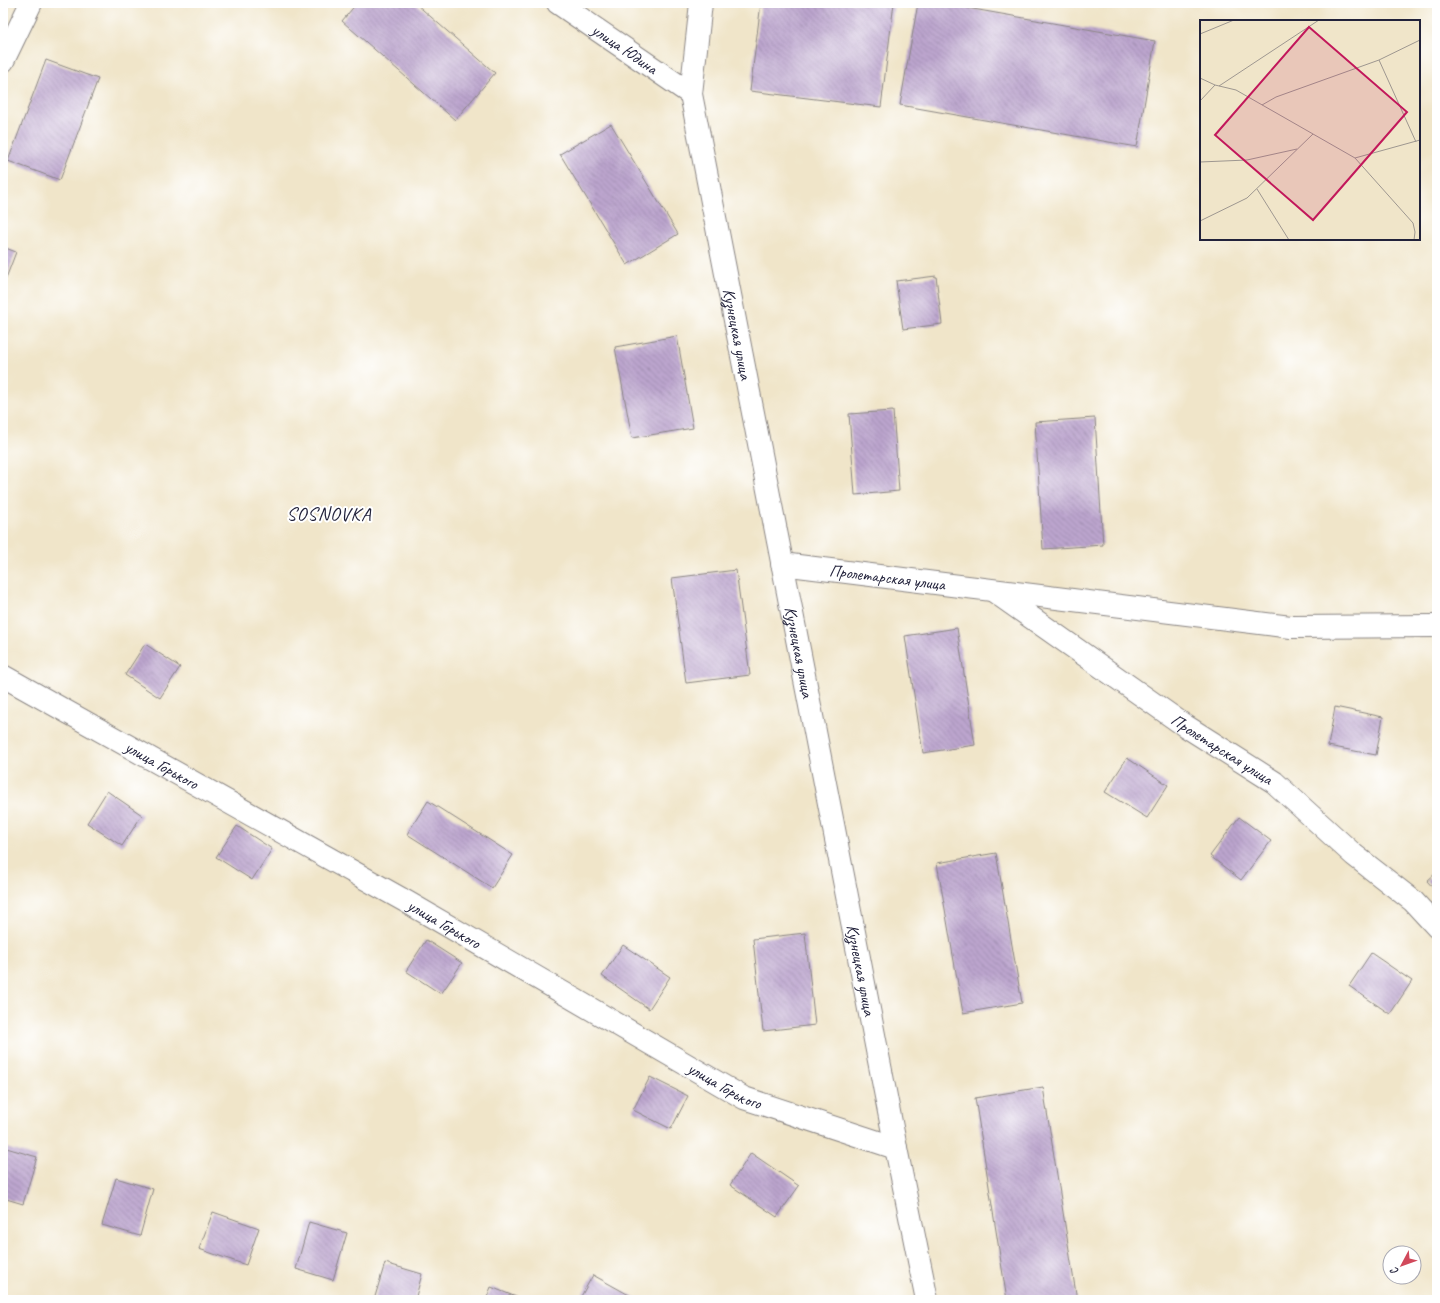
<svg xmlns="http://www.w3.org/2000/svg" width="1440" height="1303" viewBox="0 0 1440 1303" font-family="Caveat,sans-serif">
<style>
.building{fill:url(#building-back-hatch)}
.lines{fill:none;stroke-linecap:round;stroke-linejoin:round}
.minor-casing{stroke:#898482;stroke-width:24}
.secondary-casing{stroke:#898482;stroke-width:24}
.minor{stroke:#fff;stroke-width:22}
.secondary{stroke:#fff;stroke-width:22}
.labels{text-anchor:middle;stroke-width:4;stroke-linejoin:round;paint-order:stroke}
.street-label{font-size:17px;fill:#22223b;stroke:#fff}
.quarter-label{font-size:19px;letter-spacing:1px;fill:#22223b;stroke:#fff}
.inset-road{fill:none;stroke:#9e9790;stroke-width:1}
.view{fill:#c2185b;fill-opacity:0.15;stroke:#c2185b;stroke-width:2}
.inset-edge{fill:none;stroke:#22223b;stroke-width:2}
</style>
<defs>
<pattern id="building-back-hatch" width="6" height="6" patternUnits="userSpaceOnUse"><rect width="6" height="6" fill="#bca5ce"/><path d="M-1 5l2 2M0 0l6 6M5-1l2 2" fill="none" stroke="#9886a8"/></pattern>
</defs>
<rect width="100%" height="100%" fill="#fff"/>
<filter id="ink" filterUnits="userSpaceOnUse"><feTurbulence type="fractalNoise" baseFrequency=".025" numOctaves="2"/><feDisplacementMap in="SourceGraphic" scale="8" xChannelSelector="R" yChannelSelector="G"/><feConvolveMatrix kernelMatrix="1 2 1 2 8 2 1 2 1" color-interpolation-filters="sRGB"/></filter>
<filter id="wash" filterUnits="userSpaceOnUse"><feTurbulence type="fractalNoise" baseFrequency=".012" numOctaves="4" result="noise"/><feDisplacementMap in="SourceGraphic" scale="16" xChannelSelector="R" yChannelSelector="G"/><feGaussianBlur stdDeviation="0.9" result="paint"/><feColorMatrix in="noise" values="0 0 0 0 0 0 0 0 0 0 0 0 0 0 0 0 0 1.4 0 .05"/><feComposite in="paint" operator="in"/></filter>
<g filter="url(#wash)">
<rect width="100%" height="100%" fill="#f0e5c9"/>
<g id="blocks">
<path class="building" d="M132 3H144L143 7Z
M357 3H415L495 73 455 120 342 21Z
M761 3H894L881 107 750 91Z
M918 3H939L1155 41 1137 147 900 105Z
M46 60 98 79 60 180 8 161Z
M611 124 678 234 627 265 560 154Z
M3 247 16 252 3 286Z
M936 276 942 324 903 329 896 281Z
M677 336 693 428 632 438 615 347Z
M893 411 899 491 855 495 849 414Z
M1095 418 1103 545 1043 549 1035 422Z
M736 570 750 675 686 683 672 578Z
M957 628 975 745 923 753 905 636Z
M145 644 180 667 160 698 125 675Z
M1335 707 1383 717 1376 755 1328 746Z
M1127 758 1168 785 1147 818 1105 792Z
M107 791 142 815 122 846 87 823Z
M428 801 513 855 492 888 407 834Z
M1239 817 1271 841 1241 880 1210 856Z
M237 826 272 849 252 880 216 857Z
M996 853 1022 1003 963 1013 937 863Z
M1437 872V892L1427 881Z
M805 933 815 1025 763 1031 753 939Z
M426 940 462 963 441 994 406 971Z
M623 945 670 977 649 1009 602 976Z
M1371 953 1412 981 1390 1014 1349 986Z
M650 1077 688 1096 671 1129 633 1110Z
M1043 1087 1077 1300H1007L975 1098Z
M3 1147 37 1157 23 1204 3 1198Z
M751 1153 799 1186 777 1217 730 1185Z
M116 1178 153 1189 140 1236 102 1225Z
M213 1212 259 1228 246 1265 199 1249Z
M309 1222 347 1233 333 1280 296 1269Z
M385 1263 422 1274 415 1300H374Z
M593 1275 638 1300H579Z
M491 1287 524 1300H486Z"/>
</g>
</g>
<g filter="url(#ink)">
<use href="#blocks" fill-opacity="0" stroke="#898482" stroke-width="1"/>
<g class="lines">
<g class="minor-casing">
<g id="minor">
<path id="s1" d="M558 3 691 94"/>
<path d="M3 61 31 3"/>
<path id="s2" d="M782 564 1291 627 1437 626"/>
<path id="s3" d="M995 592 1184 725 1274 782 1354 855 1413 901 1437 927"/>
<path id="s4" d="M3 676 407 902 744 1098 896 1148"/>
</g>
</g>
<g class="secondary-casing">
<g id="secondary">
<path id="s5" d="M701 3 691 94 896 1148 927 1300"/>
</g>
</g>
<use href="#minor" class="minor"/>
<use href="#secondary" class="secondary"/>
</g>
</g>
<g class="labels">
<g class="street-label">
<text dy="6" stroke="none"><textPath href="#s1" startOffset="81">улица Юдина</textPath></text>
<text dy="6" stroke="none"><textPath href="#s5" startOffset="336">Кузнецкая улица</textPath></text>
<text dy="6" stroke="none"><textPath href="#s2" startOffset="106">Пролетарская улица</textPath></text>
<text dy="6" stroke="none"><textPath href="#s5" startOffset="660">Кузнецкая улица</textPath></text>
<text dy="6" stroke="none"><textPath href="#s3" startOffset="276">Пролетарская улица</textPath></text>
<text dy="6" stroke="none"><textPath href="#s4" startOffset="182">улица Горького</textPath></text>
<text dy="6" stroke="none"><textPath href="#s4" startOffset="506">улица Горького</textPath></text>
<text dy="6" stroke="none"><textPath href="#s5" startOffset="984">Кузнецкая улица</textPath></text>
<text dy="6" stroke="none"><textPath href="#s4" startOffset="830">улица Горького</textPath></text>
</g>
<g class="quarter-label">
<text x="329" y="520">SOSNOVKA</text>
</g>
</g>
<g transform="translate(1200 20)">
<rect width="220" height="220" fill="#f0e5c9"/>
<path class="inset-road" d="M0 14 34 0M179 40 216 122M0 58 15 65 36 70 155 138 213 203 215 212 214 220M19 66 119 0M0 81 15 65M62 85 76 77 179 40 220 20M155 138 220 120M0 142 47 140 97 129M57 169 89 220M0 201 47 178 113 114"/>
<path class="view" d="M109 7 207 92 113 200 15 115Z"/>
<rect width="220" height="220" class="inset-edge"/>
</g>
<rect width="1440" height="1303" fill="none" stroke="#fff" stroke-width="16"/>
<g transform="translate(1402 1265) rotate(229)"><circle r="19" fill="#ffffff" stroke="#a7a7b1"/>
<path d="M0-3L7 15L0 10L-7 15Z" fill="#d1495b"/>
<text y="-6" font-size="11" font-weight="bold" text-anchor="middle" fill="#22223b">С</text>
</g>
</svg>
